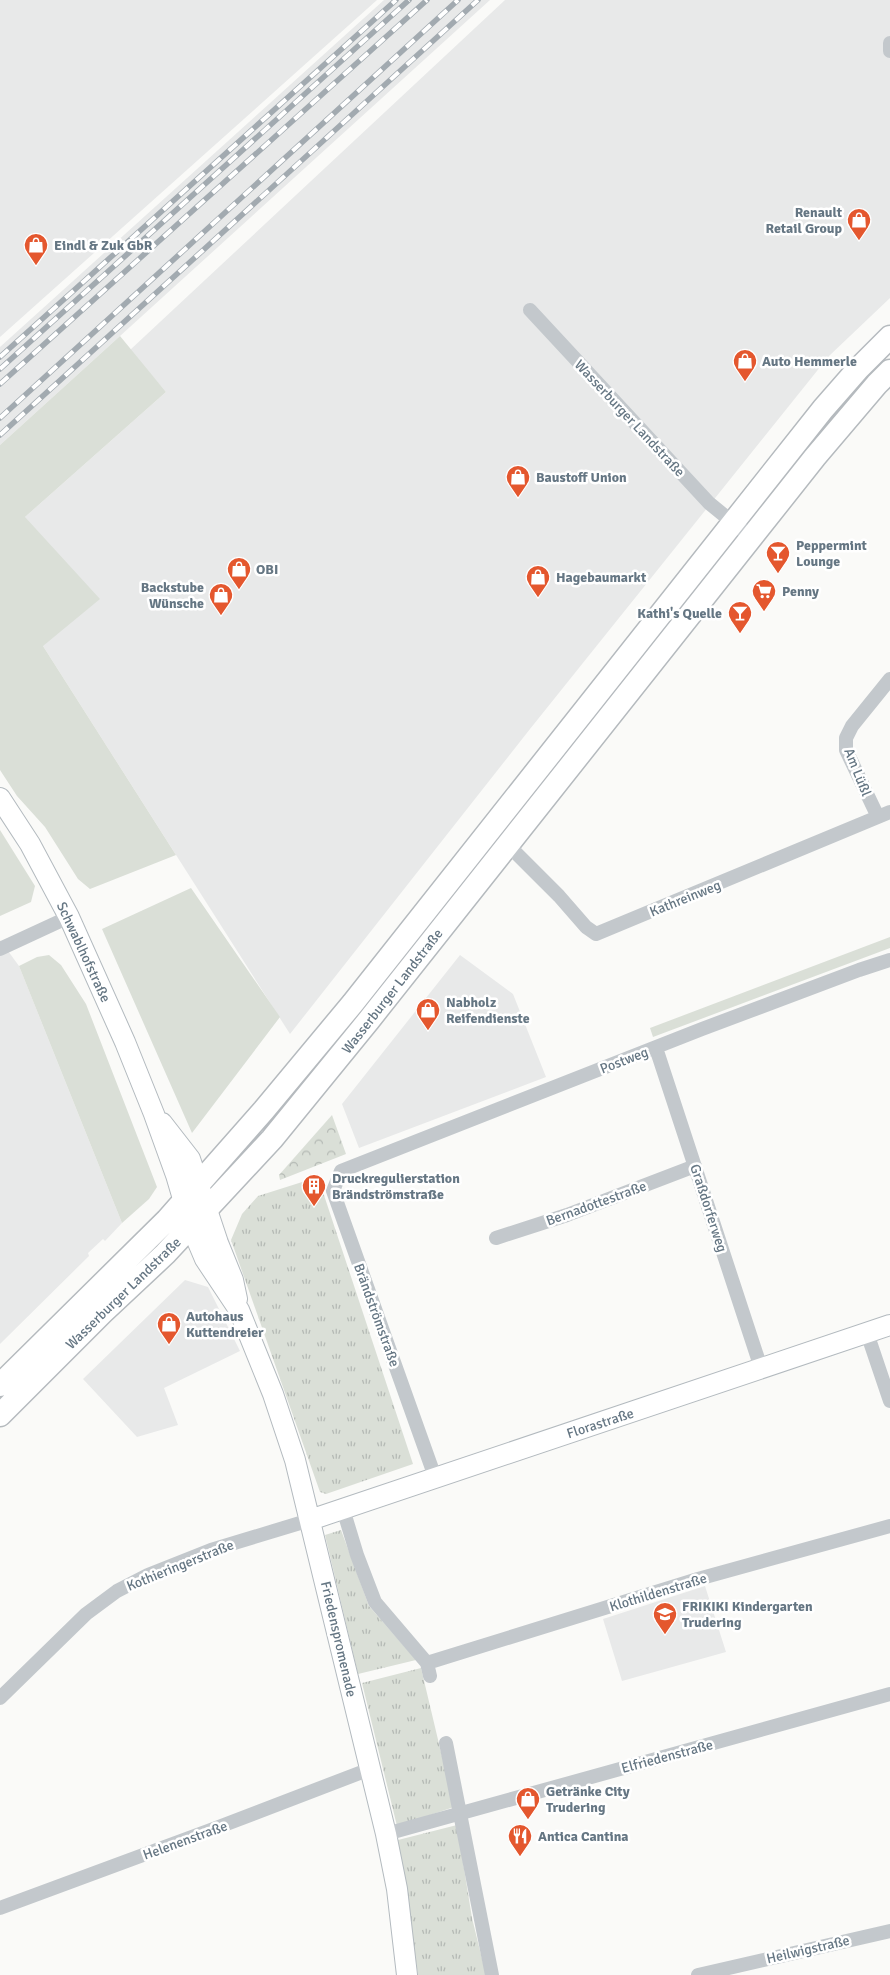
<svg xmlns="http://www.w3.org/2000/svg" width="890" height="1975" viewBox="0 0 890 1975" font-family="Signika,sans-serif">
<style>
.built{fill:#e8e9e9}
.green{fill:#dadfd7}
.forest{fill:url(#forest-crowns)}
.park{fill:url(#park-tufts)}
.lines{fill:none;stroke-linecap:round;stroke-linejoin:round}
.secondary-casing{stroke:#b3babf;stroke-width:22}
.primary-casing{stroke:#b5babe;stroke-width:25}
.street{stroke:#c3c8cc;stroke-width:14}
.secondary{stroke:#fff;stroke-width:20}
.primary{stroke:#fff;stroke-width:22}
.rail-casing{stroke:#a2aab0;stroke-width:5.5}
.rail{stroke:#fff;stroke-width:4;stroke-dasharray:11;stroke-linecap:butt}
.labels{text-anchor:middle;stroke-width:5;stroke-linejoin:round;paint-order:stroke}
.poi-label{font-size:14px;font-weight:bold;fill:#657683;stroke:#fff;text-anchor:start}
.street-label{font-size:14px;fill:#657683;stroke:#fff}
</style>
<defs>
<pattern id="forest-crowns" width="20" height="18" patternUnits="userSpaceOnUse" patternTransform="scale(1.25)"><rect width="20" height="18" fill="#dadfd7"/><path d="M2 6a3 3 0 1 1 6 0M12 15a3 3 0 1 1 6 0" fill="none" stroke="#b4b9b4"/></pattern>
<pattern id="park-tufts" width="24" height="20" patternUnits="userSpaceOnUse" patternTransform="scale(1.25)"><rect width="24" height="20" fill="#dadfd7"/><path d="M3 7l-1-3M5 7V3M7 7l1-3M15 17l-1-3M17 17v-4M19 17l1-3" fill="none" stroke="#b4b9b4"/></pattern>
</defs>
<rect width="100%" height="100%" fill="#fafaf8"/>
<path class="built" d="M0 0H377L0 337Z
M384 0H490L0 445V347Z
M505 0H890V298L829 356 530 729 290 1034 43 646 25 517 166 392 130 350Z
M0 940 19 966 122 1223 105 1241 103 1239 88 1253 89 1256 0 1344Z
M460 955 513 994 546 1077 359 1148 342 1104Z
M185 1280 208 1287 240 1351 164 1388 178 1425 137 1437 83 1379Z
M705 1586 726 1652 622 1681 603 1619Z"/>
<path class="green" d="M120 336 166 392 25 517 100 599 43 646 176 855 90 889 78 879 45 827 17 796 0 770V445Z
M0 830 35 886 31 902 0 916Z
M191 888 280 1017 192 1133 102 929Z
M890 937V948L653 1037 650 1028Z
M49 955 61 965 86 1004 157 1187 149 1199 122 1223 19 966 37 957Z"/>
<path class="forest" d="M332 1115 346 1154 280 1180 279 1175Z"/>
<path class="park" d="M318 1177 413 1464 326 1494 320 1492 231 1240 242 1214 258 1196Z
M341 1530 369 1606 416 1660 358 1674 325 1535Z
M421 1668 454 1807 397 1826 362 1683Z
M457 1825 472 1918 486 1975H418L398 1840Z"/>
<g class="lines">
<g class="secondary-casing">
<path id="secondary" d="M0 798 30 844 69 917 125 1042 154 1114 176 1175 191 1226 205 1259 239 1310 273 1394 295 1460 386 1834 397 1889 407 1975
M162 1123 190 1159 218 1243 233 1280 237 1299
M310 1520 890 1325"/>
</g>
<g class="primary-casing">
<path id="primary" d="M0 1385 167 1220 264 1110 353 1003 823 409 858 369 890 337
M0 1415 102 1313 165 1254 272 1139 369 1020 815 457 877 384 890 371"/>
</g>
<path class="street" d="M890 43V51
M530 310 709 503 752 538
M878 817 846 750V738L852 726 890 679
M508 845 559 896 586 927 596 934 890 812
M0 949 69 917
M656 1048 761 1368
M496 1238 567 1215 695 1166
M867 1333 890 1401
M435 1477 333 1191 341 1171 702 1029 859 970 890 960
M343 1509 357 1555 375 1602 427 1663 430 1676
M427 1663 698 1579 890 1526
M0 1698 86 1614 117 1591 148 1575 211 1550 310 1520
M446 1743 492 1975
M386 1834 890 1694
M0 1908 216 1828 370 1769
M698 1975 890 1931"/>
<use href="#secondary" class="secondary"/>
<use href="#primary" class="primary"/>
<g class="rail-casing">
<path id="rail" d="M0 357 396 0
M0 369 409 0
M0 384 427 0
M0 418 458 0
M0 435 478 0"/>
</g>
<use href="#rail" class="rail"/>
</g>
<defs>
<g id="shop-pin" transform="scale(1.25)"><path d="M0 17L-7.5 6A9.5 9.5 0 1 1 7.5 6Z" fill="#e4572e" stroke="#fff"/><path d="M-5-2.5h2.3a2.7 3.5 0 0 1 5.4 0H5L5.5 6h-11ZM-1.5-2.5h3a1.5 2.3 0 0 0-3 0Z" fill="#fff"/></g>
<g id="bar-pin" transform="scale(1.25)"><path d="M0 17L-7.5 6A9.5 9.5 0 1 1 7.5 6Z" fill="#e4572e" stroke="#fff"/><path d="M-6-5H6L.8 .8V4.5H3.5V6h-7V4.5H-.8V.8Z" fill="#fff"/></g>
<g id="supermarket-pin" transform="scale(1.25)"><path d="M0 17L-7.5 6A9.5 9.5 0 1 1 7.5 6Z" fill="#e4572e" stroke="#fff"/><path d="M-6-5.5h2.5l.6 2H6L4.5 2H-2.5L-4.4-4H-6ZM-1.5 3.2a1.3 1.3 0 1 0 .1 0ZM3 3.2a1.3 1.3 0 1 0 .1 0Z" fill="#fff"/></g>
<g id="building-pin" transform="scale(1.25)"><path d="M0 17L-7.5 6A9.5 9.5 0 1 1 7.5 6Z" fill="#e4572e" stroke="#fff"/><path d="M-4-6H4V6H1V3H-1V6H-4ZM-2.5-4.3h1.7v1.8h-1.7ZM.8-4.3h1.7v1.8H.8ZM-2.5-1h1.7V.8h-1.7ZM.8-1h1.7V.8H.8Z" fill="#fff"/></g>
<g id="school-pin" transform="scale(1.25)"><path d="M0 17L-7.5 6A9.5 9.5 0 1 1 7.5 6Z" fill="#e4572e" stroke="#fff"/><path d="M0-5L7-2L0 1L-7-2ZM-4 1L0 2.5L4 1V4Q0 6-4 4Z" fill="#fff"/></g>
<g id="restaurant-pin" transform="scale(1.25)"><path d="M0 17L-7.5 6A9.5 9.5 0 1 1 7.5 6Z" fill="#e4572e" stroke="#fff"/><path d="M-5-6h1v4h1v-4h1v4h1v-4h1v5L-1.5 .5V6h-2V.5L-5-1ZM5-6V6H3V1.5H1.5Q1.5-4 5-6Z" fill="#fff"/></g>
</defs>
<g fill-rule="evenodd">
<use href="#shop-pin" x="859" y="220"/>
<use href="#shop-pin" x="36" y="245"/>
<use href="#shop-pin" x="745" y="361"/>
<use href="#shop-pin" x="518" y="477"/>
<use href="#bar-pin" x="778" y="553"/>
<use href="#shop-pin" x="239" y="569"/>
<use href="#shop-pin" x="538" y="577"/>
<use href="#supermarket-pin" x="764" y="591"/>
<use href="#shop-pin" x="221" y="595"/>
<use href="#bar-pin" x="740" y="613"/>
<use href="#shop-pin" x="428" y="1010"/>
<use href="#building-pin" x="314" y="1186"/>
<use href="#shop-pin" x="169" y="1324"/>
<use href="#school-pin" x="665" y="1614"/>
<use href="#shop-pin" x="528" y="1799"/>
<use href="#restaurant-pin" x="520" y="1836"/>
</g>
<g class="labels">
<g class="poi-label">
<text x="842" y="217" text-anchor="end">Renault<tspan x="842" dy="16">Retail Group</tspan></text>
<text x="54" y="250">Eindl &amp; Zuk GbR</text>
<text x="762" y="366">Auto Hemmerle</text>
<text x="536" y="482">Baustoff Union</text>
<text x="796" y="550">Peppermint<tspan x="796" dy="16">Lounge</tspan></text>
<text x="256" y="574">OBI</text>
<text x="556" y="582">Hagebaumarkt</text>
<text x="204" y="592" text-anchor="end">Backstube<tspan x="204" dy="16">Wünsche</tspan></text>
<text x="782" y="596">Penny</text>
<text x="722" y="618" text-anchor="end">Kathi's Quelle</text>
<text x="446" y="1007">Nabholz<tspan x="446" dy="16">Reifendienste</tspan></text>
<text x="332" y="1183">Druckregulierstation<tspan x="332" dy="16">Brändströmstraße</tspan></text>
<text x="186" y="1321">Autohaus<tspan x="186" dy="16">Kuttendreier</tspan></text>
<text x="682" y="1611">FRIKIKI Kindergarten<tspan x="682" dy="16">Trudering</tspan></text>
<text x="546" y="1796">Getränke City<tspan x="546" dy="16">Trudering</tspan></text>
<text x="538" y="1841">Antica Cantina</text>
</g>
<g class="street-label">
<text transform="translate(630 418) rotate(47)" y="5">Wasserburger Landstraße</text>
<text transform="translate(858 772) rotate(68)" y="5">Am Lüßl</text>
<text transform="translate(685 898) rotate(-22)" y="5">Kathreinweg</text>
<text transform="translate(84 952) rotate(65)" y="5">Schwablhofstraße</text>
<text transform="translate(392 991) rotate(-52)" y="5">Wasserburger Landstraße</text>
<text transform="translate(624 1060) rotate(-21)" y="5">Postweg</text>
<text transform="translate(596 1203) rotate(-20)" y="5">Bernadottestraße</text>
<text transform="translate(709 1208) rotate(72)" y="5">Graßdorferweg</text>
<text transform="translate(123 1293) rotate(-44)" y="5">Wasserburger Landstraße</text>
<text transform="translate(377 1315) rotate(70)" y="5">Brändströmstraße</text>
<text transform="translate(600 1423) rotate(-18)" y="5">Florastraße</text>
<text transform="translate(180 1565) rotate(-22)" y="5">Kothieringerstraße</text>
<text transform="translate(658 1592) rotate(-17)" y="5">Klothildenstraße</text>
<text transform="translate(339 1639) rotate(77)" y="5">Friedenspromenade</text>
<text transform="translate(667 1756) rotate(-15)" y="5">Elfriedenstraße</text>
<text transform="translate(185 1840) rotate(-20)" y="5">Helenenstraße</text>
<text transform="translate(808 1949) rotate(-13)" y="5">Heilwigstraße</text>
</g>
</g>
</svg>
